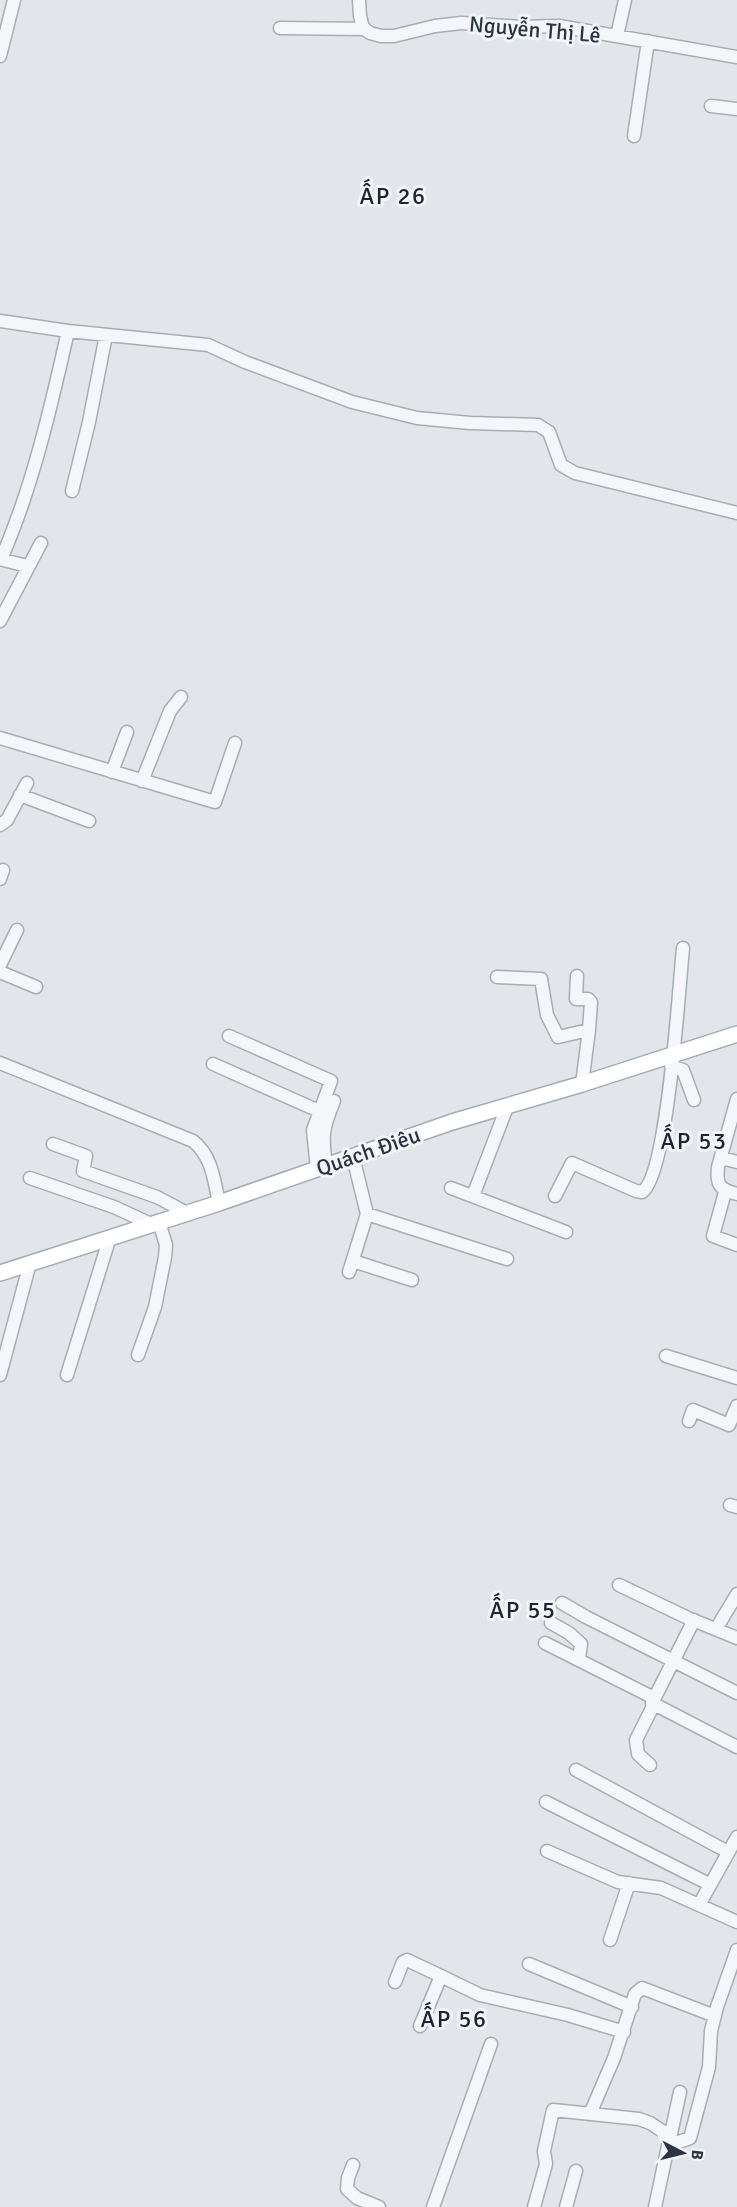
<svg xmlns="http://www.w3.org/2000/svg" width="737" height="2207" viewBox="0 0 737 2207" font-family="Signika,sans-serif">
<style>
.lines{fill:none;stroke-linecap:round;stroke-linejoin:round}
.minor-casing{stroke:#a7adb4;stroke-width:15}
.major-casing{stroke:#a2abb6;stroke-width:18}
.minor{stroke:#f5f6f9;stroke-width:12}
.major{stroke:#fff;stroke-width:15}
.labels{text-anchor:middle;stroke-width:6;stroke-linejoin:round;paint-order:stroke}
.street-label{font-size:22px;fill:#2a3442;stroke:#f2f5f8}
.neighbourhood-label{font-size:24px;letter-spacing:1.5px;fill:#1c2533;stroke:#f2f5f8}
</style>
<rect width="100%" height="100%" fill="#e2e6ea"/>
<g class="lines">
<g class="minor-casing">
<path id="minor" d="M359 0 360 16 363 28 370 33 381 36H394L435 26 461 23 521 27 559 26 737 57
M280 28 365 29
M617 36 625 0
M0 56 14 0
M711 106 737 109
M634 136 648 41
M0 321 68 331 208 345 245 362 352 402 417 418 470 423 538 425 549 432 561 465 575 473 737 513
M72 491 89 422 106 335
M0 559 27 566
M1 559C32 489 51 407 68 331
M0 621 41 543
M0 738 215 802 235 743
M112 772 127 732
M142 781 170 711 181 697
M20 795 89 821
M0 825 7 820 27 783
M0 879 3 870
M0 965 17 930
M0 972 36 987
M577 976 576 999H588L591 1002 589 1030
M497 977 541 979 547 1015 558 1037 589 1030 582 1084
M229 1036 331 1081 313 1130 317 1169
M0 1063 193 1141C212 1156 214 1180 219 1203
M213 1064 319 1111
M671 1066 683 1070 694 1100
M737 1099 718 1167C716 1185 720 1190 737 1194
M53 1144 86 1156 83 1171 157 1197 187 1213
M721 1158 737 1162
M326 1166C322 1135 322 1130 334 1101
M30 1178 114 1207 151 1224
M451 1188 566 1232
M725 1192 713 1236 737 1245
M473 1196 507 1107
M555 1196 572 1163 636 1191 642 1192C668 1175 679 986 683 948
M367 1214 507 1259
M353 1261 412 1280
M349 1272 367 1214 353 1157
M138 1355 155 1307 165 1257 166 1245 159 1222
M666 1356 737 1378
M0 1375 30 1263
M67 1375 110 1237
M689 1421 693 1410 729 1425 737 1406
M730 1505 737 1507
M619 1585 688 1618 737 1638
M562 1603 586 1617 737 1693
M694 1620 652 1703 737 1747
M551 1623 569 1633 581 1644 579 1659
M716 1629 737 1594
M545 1643 654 1698
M650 1765 638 1754 636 1740 654 1704
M576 1770 728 1852
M546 1802 709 1884
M547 1851 618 1882 661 1888 737 1922
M699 1905 737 1837
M610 1940 629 1883
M529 1964 632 2007
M395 1982 403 1962 407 1960 441 1976
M420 2026 441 1976 480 1995 568 2015 624 2032
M590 2114 614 2058 635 1994 642 1988 715 2016
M669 2143 680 2092
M353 2165 348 2178 347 2189 357 2198 379 2207
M433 2207 491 2044
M534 2207 546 2164 544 2151 553 2110 639 2119 650 2123 670 2136
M566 2207 576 2171
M655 2207 668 2146 690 2138 709 2067 711 2031 717 2007 737 1950"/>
</g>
<g class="major-casing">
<path id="major" d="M0 1273 219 1203 452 1122 582 1084 737 1034"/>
</g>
<use href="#minor" class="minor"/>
<use href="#major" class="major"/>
</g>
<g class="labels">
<g class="street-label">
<text transform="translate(535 29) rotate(5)" y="8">Nguyễn Thị Lê</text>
<text transform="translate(368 1151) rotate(-19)" y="8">Quách Điêu</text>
</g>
<g class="neighbourhood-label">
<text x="393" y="204">ẤP 26</text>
<text x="694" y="1149">ẤP 53</text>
<text x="523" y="1618">ẤP 55</text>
<text x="454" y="2027">ẤP 56</text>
</g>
</g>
<g transform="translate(683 2153) rotate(97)" stroke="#f2f5f8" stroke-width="4.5" paint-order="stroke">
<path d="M0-4.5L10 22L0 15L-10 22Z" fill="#2a3442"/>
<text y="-9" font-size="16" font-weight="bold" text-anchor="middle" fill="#2a3442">B</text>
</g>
</svg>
